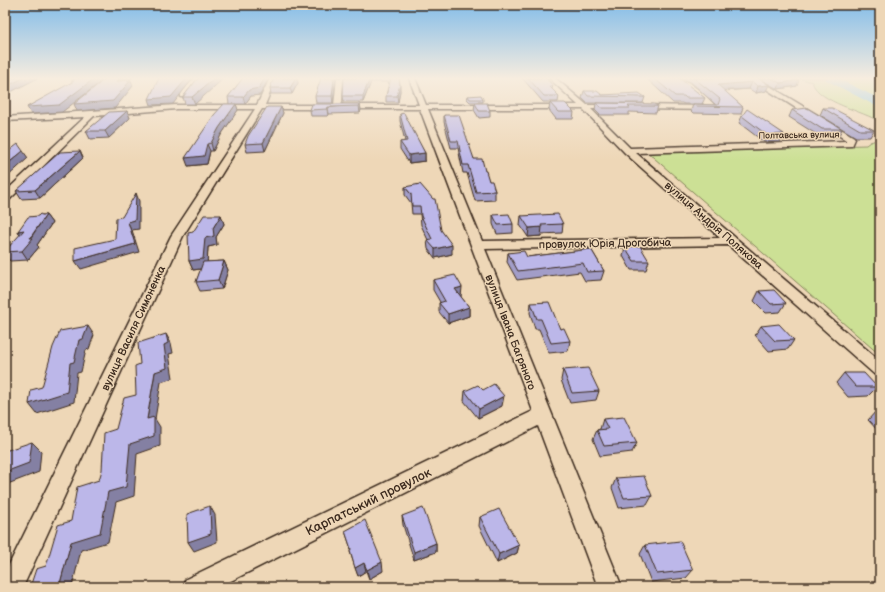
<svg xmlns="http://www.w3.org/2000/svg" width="885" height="592" viewBox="0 0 885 592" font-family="'Balsamiq Sans',sans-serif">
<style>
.green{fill:#cce095;stroke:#84855a}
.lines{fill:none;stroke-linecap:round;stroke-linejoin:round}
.river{fill:#8ac9ea;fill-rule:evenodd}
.minor-casing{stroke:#3b2a1e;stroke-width:3}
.minor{fill:#eed7b7;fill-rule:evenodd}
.wall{fill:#a29dc8;stroke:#3b2a1e}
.shaded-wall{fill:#8480a3;stroke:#3b2a1e}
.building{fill:#bcb7e9;stroke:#3b2a1e}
.labels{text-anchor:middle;stroke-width:3;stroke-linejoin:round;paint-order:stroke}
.far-street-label{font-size:9px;fill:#3b2a1e;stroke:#eed7b7}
.street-label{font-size:11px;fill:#3b2a1e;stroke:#eed7b7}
.near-street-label{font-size:13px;fill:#3b2a1e;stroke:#eed7b7}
</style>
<rect width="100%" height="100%" fill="#eed7b7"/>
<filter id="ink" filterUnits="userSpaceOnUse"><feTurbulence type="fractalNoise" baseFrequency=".025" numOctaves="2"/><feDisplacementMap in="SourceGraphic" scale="8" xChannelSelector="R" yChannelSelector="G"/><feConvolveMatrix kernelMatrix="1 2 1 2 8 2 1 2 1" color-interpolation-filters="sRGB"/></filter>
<g filter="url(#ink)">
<path class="green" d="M798 78H880V122C864 111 819 103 812 82Z
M880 139V355L646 151 866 145 870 142Z"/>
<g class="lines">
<path class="river" d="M825 78H837L880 99V108L826 80Z"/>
<g class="minor-casing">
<path id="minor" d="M195 78H201L187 97H181V93Z
M270 78H276L265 105H334L337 78H343L342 105H419L409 78H415L426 105H578L549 78H555L587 105H616V109H591L630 148 846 141V140L749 78H756L854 137 855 139 852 146 636 153 880 361V376L874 374 728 245 485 249 622 587H598L538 426 219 587H182L186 579 533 411 420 109H262L183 236 23 587H5V573L171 236 255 109H176L94 116 9 200 5 201V192L85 117 5 121V117L176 105H257ZM428 109H583L625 153 720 238 482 241Z
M673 78C686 76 706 97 716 106V110L635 109V105H638L706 106 697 97Z"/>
</g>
<use href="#minor" class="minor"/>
</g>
<path class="wall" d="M198 78 195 104H185L183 97Z
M243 78H269L260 95 251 96 245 104H229L228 97Z
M274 78H297L298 83 292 94H271L270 88Z
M336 78 333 103H316L315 96Z
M344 78H399L400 91 398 102H386V96L389 82H371L363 102H344L343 96Z
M522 78H546L553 86 552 89 559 96 558 102H543Z
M646 78H679L705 98 702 104H684L682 103H673Z
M680 78H758L766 91 756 93 749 89 724 91 743 107 741 114 693 113 691 111 693 104 716 105 691 82Z
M758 78H791L797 86 778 89Z
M584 91 602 95 645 97 643 103H587L582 98Z
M468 96 483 99V102H470L467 99Z
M475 103 490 111V117L479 118 474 110Z
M550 103 574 112 573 119H556L549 110Z
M596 103 658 106 656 113 629 112V115H600L595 110Z
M236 104 238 110 221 135 213 151H210L207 164 188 166Z
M360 104 361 110 360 113 329 114 328 116H311L310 110Z
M281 107 283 113 265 151 247 152 245 144Z
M823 108 874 130 870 137H856L820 115Z
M792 110 842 129 838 137 819 136 789 117Z
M127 111 130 118 109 138 90 139 86 131Z
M400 114 425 153V161L409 163 400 149V142L405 141 400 121Z
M444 115 474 159 485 171 489 181 495 191V200L475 201 467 173H463L458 148H451L444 122Z
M742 116 784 134 780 142H764L739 123Z
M80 151 83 158 40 198 21 199 16 191Z
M405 187 441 230 452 254 435 258 428 249 427 240H428L421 225 420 214H412L411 203 405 195Z
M42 215H46L52 223 37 245 39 247 28 260 10 261 5 254V251L20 235 18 231Z
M221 215 224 224 216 237 217 245 208 247 207 262 224 261 228 270 222 289 200 291 196 282 201 269 193 270 189 261 193 232Z
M493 215 513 224V233L497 234 493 224Z
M521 216 563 224 562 233 541 234V236L528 237 520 225Z
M625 247 649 261 646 270H631L623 256Z
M591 249 604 271 601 280 585 281 580 272 517 280 507 262 508 253 527 257Z
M433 280 461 297 469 307V316L448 323 439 312V303L440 302 433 290Z
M759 291 786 303 780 312 766 313 754 301Z
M531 303 560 329 570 341 568 351 549 353 539 329H535L530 313Z
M761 326 794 340 788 349 769 351 755 335Z
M563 370 599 391 596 400 570 403 561 380Z
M844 373 877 387 868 396 848 397 836 383Z
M483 390 502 406 478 418 464 401 465 391Z
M877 410H880V433L868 420Z
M603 419 637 443 632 452 600 456 593 439 597 430 600 429Z
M616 478 652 496 647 505 619 508 612 488Z
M402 516 436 543V552L414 560 403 525Z
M480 517 519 545 517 553 497 563 479 526Z
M345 531 383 571 369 579 366 571 358 576 350 552 351 549Z
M645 545 693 570 686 578 651 582 640 554Z"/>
<path class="shaded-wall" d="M23 78H38L5 95V87Z
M95 78H106L62 112 31 114 27 107Z
M121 78H132L119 87 117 81Z
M187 78H193L173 104 151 105 149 99Z
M215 78H224L195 104 192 97Z
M265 78H269L260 95 251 96 245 104 243 97 249 90Z
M296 78 298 83 292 94 290 88Z
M334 78H336L333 103 332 96Z
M370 78 371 82 363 102V96Z
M131 80 133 86 115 108 77 111 74 104Z
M799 80 797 86 778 89 780 83Z
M752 82 749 89 715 91 718 85Z
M400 84V91L398 102 397 96Z
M769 85 766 91 756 93 758 86Z
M236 104 238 110 221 135 213 151 211 143 219 128Z
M360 104 361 110 360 113 359 106Z
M281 107 283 113 265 151 263 143Z
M328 107 329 114 328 116 327 109Z
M127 111 130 118 109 138 105 131Z
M207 144 210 151 207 164 188 166 185 158Z
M23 151 28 158 5 179V166Z
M80 151 83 158 40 198 35 190Z
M425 153V161L409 163V155Z
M136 193 139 201V229L132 230 139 252 81 269 75 261 135 244 128 222Z
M46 215 52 223 37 245 39 247 28 260 22 251Z
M221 215 224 224 216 237 217 245 208 247 207 268 193 270 189 261 205 238 213 228Z
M542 227 541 236 528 237 529 228Z
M24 230 23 240 18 231Z
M452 245V254L435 258V249Z
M224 261 228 270 222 289 218 280Z
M5 274 8 277 5 280Z
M462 287 461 297 455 289Z
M469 307V316L448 323V314Z
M88 326 94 335 89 349 86 350 81 372 77 373 74 402 37 414 29 404 70 363 79 340Z
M166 334 171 343 173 353 169 354 173 378 161 382 155 419 160 427V446L137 454 134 496 116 502 108 542 81 550 72 587H59L71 542 108 492 130 444 147 419 155 372 164 345Z
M504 396 502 406 478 418 479 409Z
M32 442 41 451 39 472 5 485V472Z
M210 506 215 515 217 542 194 551 188 542Z
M436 543V552L414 560V552Z
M519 545 517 553 497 563 499 554Z
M382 562 383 571 369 579 367 570Z
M364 563 366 571 358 576 355 568Z"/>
<path class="building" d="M5 78H23L5 87Z
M77 78H95L59 105 27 107 74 81H71Z
M106 78H121L117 81 131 80 113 101 74 104Z
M159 78H187L171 97 149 99Z
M198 78H215L192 97H183Z
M243 78H265L259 88 249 90 243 97H228Z
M274 78H296L290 88H270Z
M321 78H334L332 96H315Z
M344 78H370L363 96H343Z
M391 78H399L400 84 397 96H386Z
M528 78H546L553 86H549L559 96H544Z
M654 78H679L705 98H686L684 96H675Z
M694 78H758L769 85 758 86 752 82 718 85 743 107 695 106 693 104 718 105 720 99Z
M771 78H791L799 80 780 83Z
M584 91H597L602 95 639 93 645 97 588 96Z
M481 95 483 99H470L468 96Z
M475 103H487L490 111H479Z
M550 103H565L574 112H558Z
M596 103 654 104 658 106H628L630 108H602Z
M224 104H236L219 128 211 143 207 144 204 156 185 158 214 115Z
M312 104H360L359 106 328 107 327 109 310 110Z
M267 107H281L263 143 245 144 248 136Z
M807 108 842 129H822L792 110Z
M823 108H832L874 130H860Z
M747 109 784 134 767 135 742 116Z
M127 111 105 131H86L109 112Z
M404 113 425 153 409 155 400 142 407 141 400 114Z
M444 115H459L474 159H482L485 171H486L489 181H492L495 191 476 192 468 165H463L458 141H451Z
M18 144 23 151 5 166V154Z
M80 151 35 190 16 191 60 152Z
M420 184 433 199H435L441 230 452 245 435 249 427 240 432 239 421 216 420 206H412L411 194 405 187Z
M136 193 135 220 128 222 135 244 75 261V248L115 239 116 218 122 217Z
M40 214 42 215H46L30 238H33L22 251 5 252V251L24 230 18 231 28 217 38 216Z
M509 214 513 224 498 225 493 215Z
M558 214 563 224 541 225 542 227 529 228 521 216Z
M204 215H221L213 228 214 236 205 238 203 259 189 261 188 233 193 232Z
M640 246 649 261H634L625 247Z
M591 249 604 271 587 272 583 263 518 271 508 253 524 251 527 257Z
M224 261 218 280 196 282 203 262Z
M455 275 462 287 455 289 469 307 448 314 439 303 445 301 433 280Z
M774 290 786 303 771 304 759 291Z
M549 302 560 329 564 328 570 341 551 343 541 319H537L531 303Z
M779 324 794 340 775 341 761 326Z
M88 326 83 339 79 340 74 362 70 363 67 392 29 404 31 390 42 387 53 347 60 331Z
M166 334 168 343 164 345 167 368 155 372 147 419 154 417V436L130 444 126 487 108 492 100 533 71 542 59 587H30L36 569 46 566 58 525 71 521 77 487 99 480 102 470 104 433 116 429 124 398 136 395 135 366 140 364 138 343Z
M588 368 599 391 572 393 563 370Z
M844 373H864L877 387H856Z
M494 384 504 396 479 409 465 391 478 385 483 390Z
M877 410H880V414Z
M624 417 637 443 604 446 597 430 608 429 603 419Z
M32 442 29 463 5 472V451Z
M644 476 652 496 624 498 616 478Z
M210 506 211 534 188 542 187 514Z
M423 508 436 543 414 552 402 516Z
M499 509 519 545 499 554 480 517Z
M365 520 382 562 367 570 364 563 355 568 350 551 351 549 345 531Z
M680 541 693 570 657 574 645 545Z"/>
</g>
<linearGradient id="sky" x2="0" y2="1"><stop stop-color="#82bce9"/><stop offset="0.49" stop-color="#f7eddf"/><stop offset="1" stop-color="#f7eddf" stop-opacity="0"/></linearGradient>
<rect width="885" height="160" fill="url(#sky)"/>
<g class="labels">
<g class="far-street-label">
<text transform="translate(799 135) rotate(-1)" y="3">Полтавська вулиця</text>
</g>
<g class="street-label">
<text transform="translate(714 225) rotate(41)" y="4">вулиця Андрія Полякова</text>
<text transform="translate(605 243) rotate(-1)" y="4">провулок Юрія Дрогобича</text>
<text transform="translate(133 328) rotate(-65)" y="4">вулиця Василя Симоненка</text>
<text transform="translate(511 332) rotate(69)" y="4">вулиця Івана Багряного</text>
</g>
<g class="near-street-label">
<text transform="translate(368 501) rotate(-26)" y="5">Карпатський провулок</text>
</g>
</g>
<rect width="885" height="592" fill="none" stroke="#eed7b7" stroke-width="20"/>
<rect x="10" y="10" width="865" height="572" fill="none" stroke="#3b2a1e" stroke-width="1.5" filter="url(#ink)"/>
</svg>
